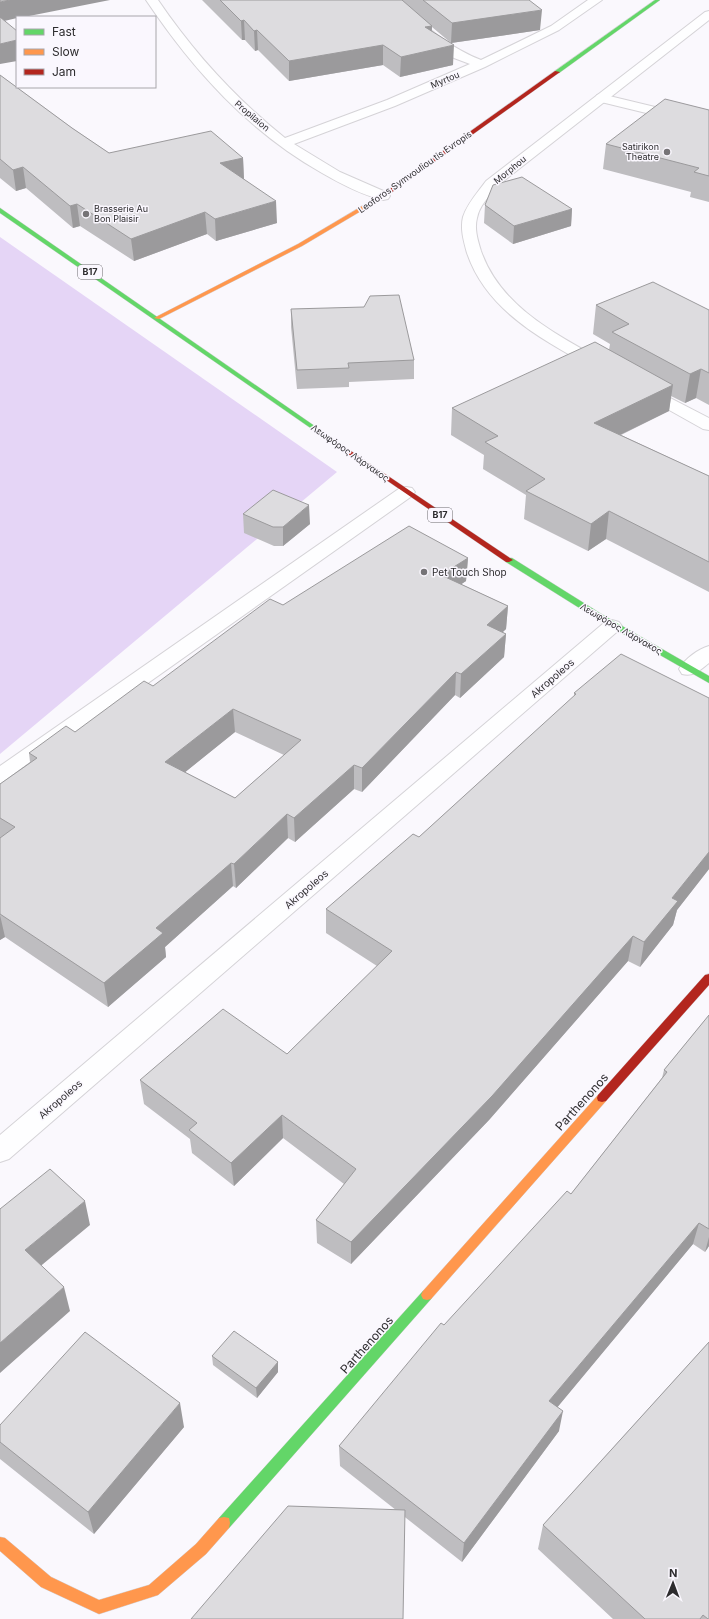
<svg xmlns="http://www.w3.org/2000/svg" width="709" height="1619" viewBox="0 0 709 1619" font-family="Inter,sans-serif">
<style>
.green{fill:#e5d5f6}
.lines{fill:none;stroke-linecap:round;stroke-linejoin:round}
.lane-casing{stroke:#d5d3d7;stroke-width:2}
.street-casing{stroke:#d5d3d7;stroke-width:2}
.fast-casing{stroke:#d5d3d7;stroke-width:1}
.slow-casing{stroke:#d5d3d7;stroke-width:1}
.jam-casing{stroke:#d5d3d7;stroke-width:1}
.lane{fill:#fefeff;fill-rule:evenodd}
.street{fill:#fefeff;fill-rule:evenodd}
.fast{fill:#63d668;fill-rule:evenodd}
.slow{fill:#ff974d;fill-rule:evenodd}
.jam{fill:#b3261e;fill-rule:evenodd}
.wall{fill:#bebdc0;fill-rule:evenodd}
.shaded-wall{fill:#9b9a9c}
.building{fill:#dddcdf;stroke:#9b9a9c;fill-rule:evenodd}
.poi-dot{fill:#757376;stroke:#faf7fe;stroke-width:1.5}
.labels{text-anchor:middle;stroke-width:3;stroke-linejoin:round;paint-order:stroke}
.far-street-label{font-size:9px;fill:#2d2c2e;stroke:#faf7fe}
.far-poi-label{font-size:9px;fill:#2d2c2e;stroke:#faf7fe;text-anchor:end}
.shield{fill:#faf7fe;stroke:#6a696c;stroke-width:1}
.shield-label{font-size:9px;font-weight:bold;fill:#2d2c2e}
.poi-label{font-size:10px;fill:#2d2c2e;stroke:#faf7fe;text-anchor:start}
.street-label{font-size:10px;fill:#2d2c2e;stroke:#faf7fe}
.near-street-label{font-size:12px;fill:#2d2c2e;stroke:#faf7fe}
</style>
<rect width="100%" height="100%" fill="#faf8fd"/>
<path class="green" d="M0 237 337 472 0 754Z"/>
<g class="lines">
<g class="lane-casing">
<path id="lane" d="M601 94 680 113 681 116 675 120 597 101 595 98 597 95Z"/>
</g>
<g class="street-casing">
<path id="street" d="M146 0H158C194 53 235 98 285 138L387 100 470 64 454 58 435 47 383 0H396C425 25 444 45 481 60L551 26 588 0H602L559 30 485 67 395 106 294 144 340 172 388 193 390 196 388 199 383 200C362 195 341 184 322 173 248 131 193 70 146 0Z
M709 11V20L496 187C489 197 479 206 477 218 474 229 478 241 481 251 501 308 558 335 607 363L609 366 607 369 601 371 595 369C545 341 487 312 467 253 464 242 460 229 463 217 467 204 478 192 486 181L705 12Z
M643 384 709 418V430L703 429 637 392 635 389 637 386Z
M406 487 412 488 415 492 412 496 8 782 0 784V766L400 488Z
M612 620 619 622 622 626 619 630 9 1159 0 1162V1135L605 622Z
M709 646V663C700 670 694 677 682 674L679 669C685 659 698 649 709 646Z"/>
</g>
<g class="fast-casing">
<path id="fast" d="M655 0H660L559 73H555V71Z
M0 208 342 445V447H338L0 213Z
M506 558H512L603 615 709 676V683L597 619 506 562Z
M427 1290 431 1291 433 1295 431 1299 229 1528 224 1529 219 1528 218 1523 219 1518 423 1291Z"/>
</g>
<g class="slow-casing">
<path id="slow" d="M386 192 389 194 388 195 302 246 159 319 154 318 298 244Z
M602 1094 606 1095 607 1098 606 1101 431 1299 427 1300 423 1299 421 1295 423 1291 598 1095Z
M224 1517 229 1518 230 1523 229 1528 206 1554 158 1595 99 1614 41 1587 0 1551V1537L5 1538 51 1577 99 1600 149 1585 196 1544 219 1518Z"/>
</g>
<g class="jam-casing">
<path id="jam" d="M555 71 560 72 388 195H384V193Z
M340 444 342 445 513 560 509 562H506L338 447V445Z
M709 974V985L606 1101 602 1102 598 1101 597 1098 598 1095 705 975Z"/>
</g>
<use href="#lane" class="lane"/>
<use href="#street" class="street"/>
<use href="#fast" class="fast"/>
<use href="#slow" class="slow"/>
<use href="#jam" class="jam"/>
</g>
<path class="wall" d="M202 0H529L540 30 451 43 432 27V31L453 65 400 77 383 65 289 81 258 50 255 51 245 40H242Z
M0 75 72 128 109 153 243 158 244 179 277 223 216 241 207 234 134 261 80 226 73 228 26 188 16 191 0 178Z
M709 110V202L690 197 691 192 603 169 606 144Z
M485 205 572 209 571 226 513 244 484 223Z
M596 305 709 310V405L696 398 685 403 671 396 669 411 621 435 709 476V592L606 539 588 551 524 519 526 495 483 469 484 455 451 435 452 408 609 350 610 344 593 334Z
M291 309 414 360V379L349 382V387L297 389 291 327Z
M243 514 310 524 283 546H274L244 533Z
M468 558 466 581 461 584 508 606 506 629 503 632 506 634 504 657 460 698 455 695 362 792 354 789 295 842 288 838 236 888 233 886 165 947 166 957 108 1007 5 937 0 940V784L30 762 29 753 75 732 153 686 283 605ZM235 732 284 755 235 798 185 772Z
M574 693 709 698V869L677 910 673 925 640 967 628 961 489 1120 351 1264 317 1243 316 1220 344 1184 283 1138 234 1186 192 1153 190 1139 144 1104 140 1080 287 1054 377 966 326 933V909L419 837 574 697Z
M709 1015V1246L705 1252 693 1244 557 1407 559 1431 462 1562 340 1466 339 1446 444 1325 571 1194 662 1078 664 1070Z
M709 1342V1619H613L538 1549 543 1525Z
M212 1356 278 1362V1372L257 1398 213 1365Z
M0 1425 184 1427 94 1534 0 1459Z"/>
<path class="shaded-wall" d="M10 0H110L24 17H17V18L0 22V2Z
M542 10 540 30 451 43 452 23Z
M244 20 245 40H242L241 21Z
M432 26 431 46 425 27Z
M257 30 258 50 255 51 254 31Z
M17 40V61L0 64V44Z
M383 45V65L289 81V61Z
M454 45 453 65 400 77 401 57Z
M243 158 244 180 220 163Z
M23 167 26 188 16 191 13 170Z
M276 201 277 223 216 241 215 219Z
M77 204 80 226 73 228 70 206Z
M572 209 571 226 513 244 514 226Z
M205 212 207 234 134 261 131 239Z
M701 369 696 398 685 403 690 374Z
M673 385 669 411 591 449 594 423Z
M309 505 310 524 283 546V527Z
M609 511 606 539 588 551 591 524Z
M468 558 466 581 440 599 441 575Z
M508 606 506 629 485 648 487 625Z
M506 634 504 657 460 698 461 674Z
M456 672 455 695 362 792V768Z
M233 709 235 732 168 786 165 762Z
M354 765V789L295 842 294 818Z
M287 814 288 838 236 888 234 864Z
M709 852V869L677 910 673 925 640 967 644 942 672 898Z
M231 863 233 886 165 947 166 957 108 1007 104 983 156 928Z
M0 915 5 937 0 940Z
M633 936 628 961 489 1120 351 1264V1242Z
M282 1115 283 1138 234 1186 231 1163Z
M85 1201 90 1225 31 1274 25 1250Z
M699 1223 693 1244 546 1421 549 1401Z
M709 1237V1246L705 1252Z
M64 1287 70 1311 0 1373V1343Z
M278 1362V1372L257 1398 256 1388Z
M180 1403 184 1427 94 1534 88 1512Z
M563 1411 559 1431 462 1562 464 1543Z"/>
<path class="building" d="M0 0H10L0 2Z
M220 0H402L432 26 425 27 454 45 401 57 383 45 289 61 257 30 254 31 244 20 241 21Z
M423 0H529L542 10 452 23Z
M0 17 17 31V40L0 44Z
M0 75 72 128 109 153 211 131 243 158 220 163 276 201 215 219 205 212 131 239 77 204 70 206 23 167 13 170 0 159Z
M665 99 709 110V176L694 172 699 168 606 144Z
M522 177 572 209 514 226 485 205 493 185Z
M653 282 709 310V373L701 369 690 374 612 332 629 324 596 305Z
M399 295 414 360 348 363 349 368 297 370 291 309 364 307 370 296Z
M595 342 673 385 594 423 709 476V562L609 511 591 524 526 491 545 479 485 442 498 436 452 408Z
M273 490 309 505 283 527H273L243 514Z
M409 526 468 558 441 575 508 606 487 625 506 634 461 674 456 672 362 768 354 765 294 818 287 814 234 864 231 863 156 928 163 933 104 983 0 914V838L15 827 0 818V784L37 758 29 753 66 726 75 732 144 681 153 686 270 599 283 605ZM233 709 301 740 235 798 165 762Z
M621 654 709 698V852L672 898 678 901 644 942 633 936 492 1096 351 1242 316 1220 356 1169 282 1115 231 1163 189 1130 197 1123 140 1080 223 1009 287 1054 392 951 326 909 413 834 419 837 576 694 574 693Z
M709 1015V1229L699 1223 549 1401 563 1411 464 1543 339 1446 441 1323 444 1325 567 1191 571 1194 667 1072 664 1070Z
M50 1169 85 1201 25 1250 64 1287 0 1343V1209Z
M234 1331 278 1362 256 1388 212 1356Z
M85 1332 180 1403 88 1512 0 1442V1425Z
M709 1342V1619H708L703 1615 700 1619H645L543 1525Z
M288 1506 405 1510 403 1619H191Z"/>
<g class="poi-dot">
<circle cx="667" cy="152" r="4"/>
<circle cx="86" cy="214" r="4"/>
<circle cx="424" cy="572" r="4"/>
</g>
<g class="labels">
<g class="far-street-label">
<text transform="translate(445 80) rotate(-23)" y="3">Myrtou</text>
<text transform="translate(252 116) rotate(40)" y="3">Propilaion</text>
<text transform="translate(510 170) rotate(-39)" y="3">Morphou</text>
<text transform="translate(415 172) rotate(-35)" y="3">Leoforos Symvouliou tis Evropis</text>
<text transform="translate(350 453) rotate(35)" y="3">Λεωφόρος Λάρνακος</text>
<text transform="translate(621 629) rotate(30)" y="3">Λεωφόρος Λάρνακος</text>
</g>
<g class="far-poi-label">
<text x="659" y="150">Satirikon<tspan x="659" dy="10">Theatre</tspan></text>
<text x="94" y="212" text-anchor="start">Brasserie Au<tspan x="94" dy="10">Bon Plaisir</tspan></text>
</g>
<g class="shield">
<rect x="78" y="265" width="24" height="14" rx="3"/>
<rect x="428" y="508" width="24" height="14" rx="3"/>
</g>
<g class="shield-label">
<text x="90" y="275">B17</text>
<text x="440" y="518">B17</text>
</g>
<g class="poi-label">
<text x="432" y="576">Pet Touch Shop</text>
</g>
<g class="street-label">
<text transform="translate(552 678) rotate(-41)" y="4">Akropoleos</text>
<text transform="translate(306 889) rotate(-41)" y="4">Akropoleos</text>
<text transform="translate(60 1099) rotate(-41)" y="4">Akropoleos</text>
</g>
<g class="near-street-label">
<text transform="translate(582 1102) rotate(-48)" y="4">Parthenonos</text>
<text transform="translate(367 1345) rotate(-48)" y="4">Parthenonos</text>
</g>
</g>
<rect x="16" y="16" width="140" height="72" fill="#faf7fe" stroke="#a8a6ab"/>
<rect x="24" y="29" width="20" height="6" fill="#63d668" stroke="#a8a6ab"/>
<text x="52" y="36" font-size="12" fill="#2d2c2e">Fast</text>
<rect x="24" y="49" width="20" height="6" fill="#ff974d" stroke="#a8a6ab"/>
<text x="52" y="56" font-size="12" fill="#2d2c2e">Slow</text>
<rect x="24" y="69" width="20" height="6" fill="#b3261e" stroke="#a8a6ab"/>
<text x="52" y="76" font-size="12" fill="#2d2c2e">Jam</text>
<g transform="translate(673 1583) rotate(1)" stroke="#faf7fe" stroke-width="3" paint-order="stroke">
<path d="M0-3L7 15L0 10L-7 15Z" fill="#2d2c2e"/>
<text y="-6" font-size="11" font-weight="bold" text-anchor="middle" fill="#2d2c2e">N</text>
</g>
</svg>
